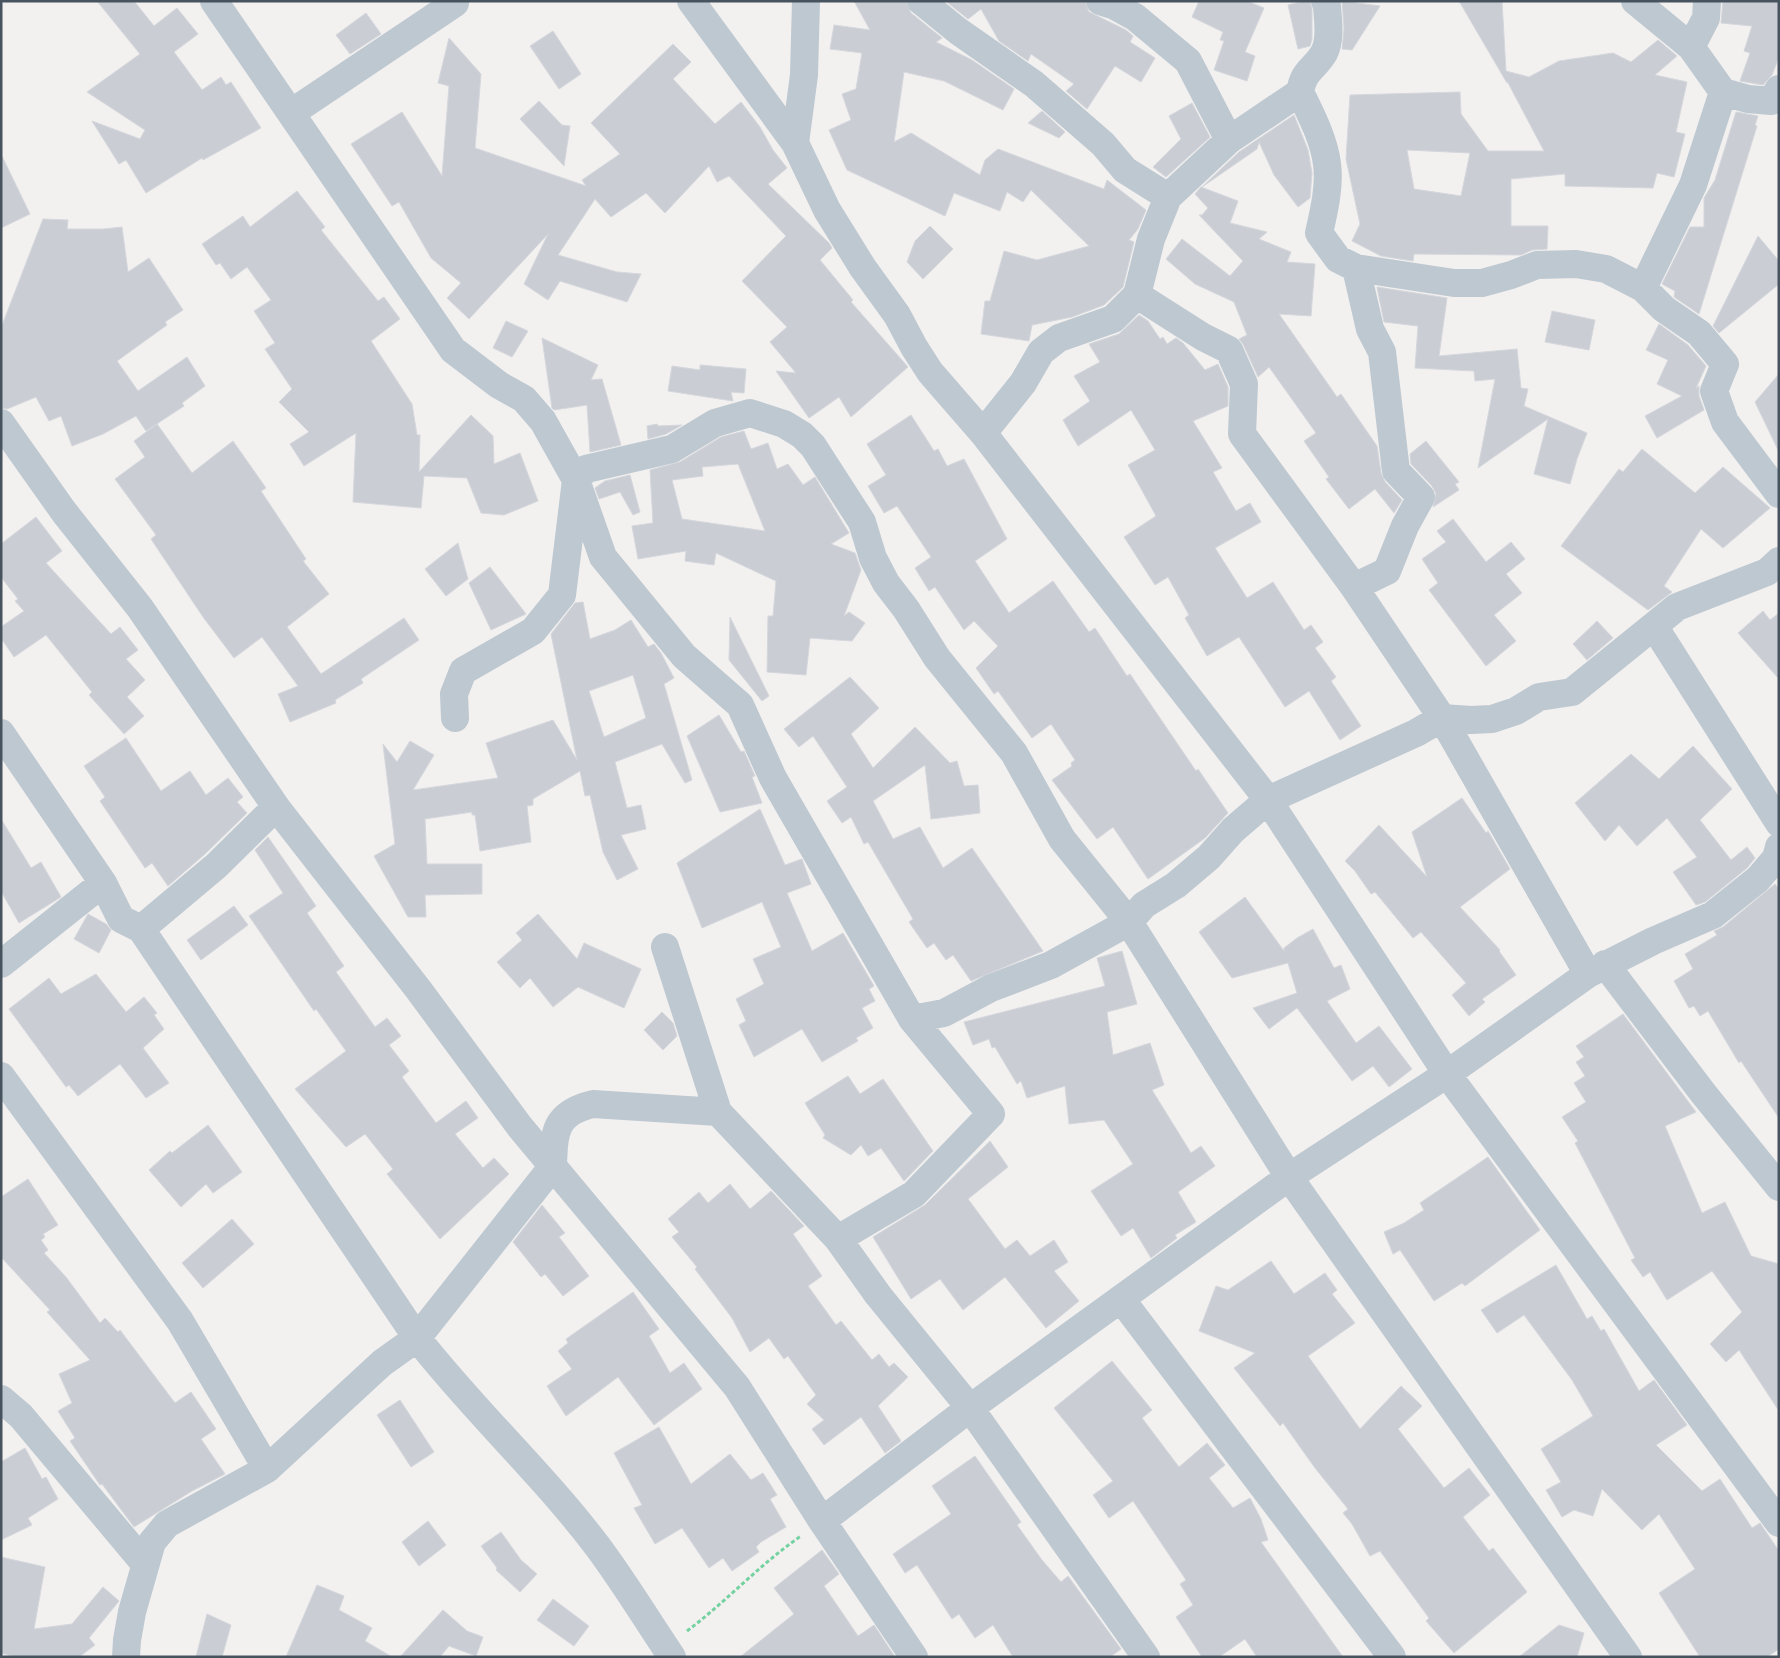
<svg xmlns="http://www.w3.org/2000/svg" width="1780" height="1658" viewBox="0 0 1780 1658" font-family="Poppins,sans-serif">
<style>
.building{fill:#cacdd3;stroke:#d4d7dc;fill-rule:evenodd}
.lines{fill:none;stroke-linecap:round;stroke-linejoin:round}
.path{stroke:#73d2a0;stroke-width:3;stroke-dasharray:4 2.5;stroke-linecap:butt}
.minor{stroke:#bdc8d0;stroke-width:28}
</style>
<rect width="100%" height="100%" fill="#f3f0f0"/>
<path class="building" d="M97 1H134L154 26 177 8 198 34 174 52 202 90 221 77 226 85 231 82 261 128 203 160 202 158 146 193 126 160 119 164 92 121 140 139 145 130 87 92 140 54Z
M854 1H906L911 13 942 38 936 42 972 60 1014 89 1003 110 944 81 904 72 894 142 911 133 980 175 985 160 998 149 1104 189 1107 180 1146 210 1138 229 1129 240 1134 242 1123 287 1104 305 1072 317 1032 325 1029 341 981 334 985 301H990L1004 251 1037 260 1089 246 1031 190 1023 202 1007 192 1000 211 954 193 945 216 847 170 829 130 851 120 842 94 856 89 862 53 830 49 834 25 870 30Z
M951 1H1085L1089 12 1126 30 1133 36 1130 42 1155 58 1141 82 1115 66 1087 109 1066 91 1074 84 1031 54 1028 61 999 41 981 9 968 19 948 3Z
M1199 1H1247L1264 8 1245 52 1255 56 1247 81 1214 70 1224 41 1220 40 1223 32 1192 17Z
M1304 1H1310L1312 10V39L1310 46 1298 49 1288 5Z
M1342 1 1380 6 1352 50 1342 49 1344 29Z
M1459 1H1502L1506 71 1529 77 1559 61 1613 53 1631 62 1658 40 1677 56 1655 75 1687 82 1676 132 1685 134 1674 177 1657 173 1653 188 1565 186V174L1511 179V226H1548L1547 249 1532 250 1521 255 1414 254 1413 261 1381 256 1352 241 1360 224 1346 159 1350 95 1460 92 1461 114 1488 151H1544L1507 81V83ZM1407 150 1470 153 1461 196 1414 189Z
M1723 1H1779V57L1772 75 1763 85 1740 81 1750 53 1744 51 1752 26 1721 23Z
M366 13 381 34 350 54 336 35Z
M553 31 581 74 559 89 530 46Z
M449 38 481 74 475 148 586 186 582 180 620 154 591 123 673 44 691 62 673 79 715 124 741 102 760 127 773 150 787 168 768 184 829 243 832 248 820 260 853 300 851 302 908 367 851 417 839 397 809 418 776 371 796 373 770 342 787 327 742 281 786 236 729 176 717 182 709 166 665 213 646 193 611 217 595 199 558 255 617 272 641 274 627 302 560 281 548 300 524 284 548 234 469 319 447 298 461 283 431 258 399 202 392 206 351 144 402 112 442 176 449 86 438 83Z
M539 101 562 125 570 126 564 166 520 119Z
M1192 103 1210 137 1166 177 1153 167 1181 139 1169 116Z
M1042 111 1065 132 1059 138 1028 123Z
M1736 112 1758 116 1755 125 1757 126 1699 314 1674 297 1675 291 1662 284 1690 227H1704V198L1715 180Z
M1294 115 1308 150 1312 173 1310 198 1298 207 1274 175 1259 142 1257 149 1202 187 1239 152Z
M1 154 30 214 1 228Z
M1201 187 1238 201 1230 223 1267 232 1259 239 1291 252 1287 262 1315 264 1311 316 1279 314 1337 397 1341 394 1377 446 1381 473 1385 482 1402 500 1394 513 1375 489 1349 509 1326 479 1329 477 1304 441 1316 433 1269 367 1258 377 1243 344 1239 339 1247 335 1234 302 1195 284 1166 259 1182 239 1230 276 1243 261 1199 215H1202L1208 208 1195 194Z
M297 191 325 227 321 230 378 301 384 297 400 319 371 341 412 404 417 435H420L419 472 471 415 493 436 494 464 520 453 538 501 504 515 481 513 467 478 424 476 421 508 353 502 356 433 304 466 290 444 309 432 279 402 292 389 265 349 275 343 254 311 271 300 247 267 231 279 220 263 216 265 202 244 243 216 250 227Z
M43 219 68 220 67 229H104L122 227 128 272 149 258 183 310 165 322 167 325 117 361 138 391 187 357 205 386 182 403 184 406 146 431 136 416 103 434 72 446 61 416 49 421 36 397 7 409 1 408V328Z
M930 226 953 249 923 279 907 262 915 241Z
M1758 236 1779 261V284L1719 333 1713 326Z
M1377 287 1447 298 1439 356 1517 349 1521 388 1528 389 1524 406 1587 433 1577 459 1570 484 1534 474 1548 419 1478 468 1495 379 1475 381 1474 371 1415 368 1418 326 1384 322Z
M1552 311 1595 320 1589 350 1545 342Z
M1139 315 1148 321 1160 339 1163 337 1167 344 1176 338 1183 343 1205 370 1218 364 1228 387V406L1193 421 1222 468 1213 472 1236 511 1250 503 1261 522 1215 548 1247 598 1273 582 1304 630 1311 625 1323 642 1315 648 1336 677 1331 681 1361 726 1340 740 1309 691 1285 707 1239 637 1207 656 1185 618 1189 615 1168 577 1155 585 1124 537 1156 516 1128 465 1155 450 1131 410 1078 446 1063 420 1090 401 1074 376 1100 362 1089 344 1119 334Z
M506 321 528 331 512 357 493 348Z
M1659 324 1688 345 1706 366 1696 388 1699 386V396L1704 410 1657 438 1645 416 1682 396 1657 384 1668 360 1646 350Z
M542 338 598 365 591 380 602 379 621 445 590 452 587 405 554 410 552 408Z
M700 365 746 369 744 393 731 392 733 401 668 391 672 366 700 370Z
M1779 374V452L1755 402Z
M911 415 934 451 938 449 947 466 964 459 1007 539 975 561 1009 613 1053 581 1089 632 1095 628 1127 676 1130 674 1196 771 1198 769 1228 813 1205 838 1148 879 1113 827 1097 839 1052 780 1072 766 1071 763 1075 760 1051 724 1032 738 998 691 994 694 976 668 998 646 974 621 964 630 935 587 929 591 915 568 931 557 897 506 884 513 868 486 886 475 867 444Z
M157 424 192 473 233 441 266 488 261 491 306 559 303 561 329 594 287 627 321 674 404 618 419 640 361 679 363 683 335 700 336 703 290 722 278 694 298 686 262 637 234 658 203 617 151 539 156 535 115 479 145 457 134 441Z
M657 424 658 426 682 425 666 434 648 439 647 426Z
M744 431 751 449 768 443 777 469 788 464 803 485 815 477 849 533 831 544 855 553 861 570 844 616 849 612 865 623 852 641 810 638 806 675 767 672 768 616H773L776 581 716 553 714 565 685 561 686 551 638 559 632 526 653 523 650 470 680 462 721 437ZM738 464 765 531 682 519 672 480 703 476 702 467Z
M1426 441 1459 482 1455 484 1459 490 1433 507 1436 494 1432 486 1411 464 1410 454Z
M1642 449 1695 493 1723 467 1770 508 1723 548 1701 529 1664 586 1672 592 1648 610 1561 546 1619 469 1623 472Z
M630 475 640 512 633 515 620 492 599 499 595 488 605 481Z
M36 517 62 551 46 563 111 634 120 627 138 650 126 659 145 680 127 697 144 716 124 734 89 695 92 692 46 635 14 657 1 638V627L24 611 15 601 18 599 1 577V544Z
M1453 519 1486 562 1511 542 1525 559 1506 574 1522 593 1494 615 1516 641 1486 666 1429 590 1438 583 1422 559 1446 542 1437 531Z
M458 543 468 579 446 596 425 569Z
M490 567 526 614 491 630 469 583Z
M583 602 590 639 615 630 631 620 648 647 654 644 661 653 674 678 664 684 692 780 685 783 662 744 615 762 627 808 641 805 646 829 621 835 638 869 617 880 603 852 590 795 585 796 580 771 533 799V805L527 806 531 842 480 851 475 815H472V812L425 819 427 864H482V894L425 895 426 917H408L374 856 395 844 383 744 397 762 410 741 434 755 413 790 498 778 486 743 553 720 577 760 551 634 575 603ZM633 675 646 718 604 737 589 691Z
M1763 611 1770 620 1779 613V679L1738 633Z
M730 617 769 696 762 701 729 660Z
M1597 621 1613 638 1587 660 1573 644Z
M850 677 879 708 851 734 873 768 915 727 950 763 957 761 964 786 978 785 980 813 931 819 925 765 873 801 893 839 920 827 943 868 972 848 1043 951 971 981 953 955 946 960 934 943 927 948 909 922 913 919 868 842 864 844 851 817 842 823 827 801 847 787 813 736 799 747 784 729Z
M719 715 741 752 744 751 755 776 752 777 762 803 720 812 687 736Z
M126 738 161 791 190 771 206 795 228 778 243 797 237 802 247 813 205 854 168 886 152 863 145 868 100 801 105 797 84 766Z
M1693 746 1732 789 1700 820 1731 860 1747 847 1755 858 1747 868 1705 902 1696 905 1673 872 1697 857 1667 818 1637 846 1619 825 1605 841 1575 803 1631 754 1659 779Z
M1462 798 1486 833 1488 831 1510 869 1460 907 1500 950 1499 951 1516 975 1482 999 1485 1002 1469 1016 1452 995 1466 983 1421 932 1413 938 1375 892 1371 894 1355 871 1345 861 1379 825 1427 877 1412 832Z
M760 809 785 865 802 859 811 884 787 893 812 951 843 933 874 986 869 989 875 1001 862 1008 873 1028 856 1038 858 1041 822 1062 802 1029 754 1057 739 1025 746 1021 736 999 764 984 753 959 781 947 762 902 702 928 677 863Z
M1 819 31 868 41 862 61 897 19 923 1 891Z
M268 837 316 906 307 913 344 966 336 972 375 1027 387 1018 401 1036 389 1045 409 1071 402 1077 436 1123 466 1101 478 1118 455 1134 483 1168 494 1158 509 1174 440 1239 387 1174 393 1169 365 1134 346 1147 295 1089 346 1051 316 1009 314 1011 249 916 283 893 255 850Z
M1775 884 1779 889V1118L1741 1061 1739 1063 1708 1011 1700 1016 1694 1006 1689 1008 1674 981 1693 969 1685 954 1717 935 1714 931 1723 927Z
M1245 897 1284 951V948L1297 938 1313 929 1334 968 1341 965 1350 989 1327 1001 1356 1043 1379 1026 1412 1069 1389 1087 1373 1066 1352 1081 1297 1008 1269 1029 1253 1008 1297 993 1288 963 1232 978 1199 932Z
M234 906 248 925 201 960 187 940Z
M88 914 106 924 111 930 99 953 74 939Z
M538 914 577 959 584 943 641 969 624 1008 578 987 553 1007 530 978 520 988 497 962 522 940 516 933Z
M1122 951 1137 1004 1107 1012 1113 1055 1150 1043 1164 1085 1152 1090 1191 1153 1201 1146 1215 1166 1178 1192 1196 1222 1175 1235 1177 1238 1151 1258 1133 1228 1121 1236 1091 1191 1133 1164 1104 1120 1069 1124 1065 1086 1027 1098 1021 1081 1017 1084 995 1047 992 1048 989 1039 973 1045 964 1022 1105 986 1097 958Z
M96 974 126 1012 144 997 157 1013 154 1015 164 1029 143 1048 169 1083 146 1098 120 1064 78 1096 69 1085 66 1087 9 1009 49 978 61 994Z
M662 1012 673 1023 677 1036 663 1050 644 1030Z
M1623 1014 1696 1112 1665 1126 1702 1213 1725 1202 1751 1256 1779 1264V1411L1739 1350 1726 1362 1710 1344 1742 1312 1712 1271 1667 1300 1650 1272 1643 1277 1631 1260 1635 1258 1575 1143 1578 1141 1562 1117 1586 1102 1574 1083 1585 1076 1576 1062 1584 1057 1576 1046Z
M848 1076 860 1094 883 1079 933 1151 904 1181 881 1148 868 1156 861 1145 851 1155 823 1138 825 1135 805 1103Z
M208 1125 242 1172 213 1193 206 1184 181 1207 149 1170 170 1151 172 1153Z
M990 1141 1008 1167 968 1199 1005 1249 1017 1240 1030 1256 1054 1240 1068 1262 1054 1271 1079 1301 1046 1328 1005 1277 963 1310 940 1279 911 1299 873 1237 925 1205Z
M1488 1157 1540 1230 1465 1286 1462 1283 1434 1301 1400 1250 1393 1254 1384 1232 1404 1223 1424 1210 1420 1203Z
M28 1179 58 1225 43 1234 45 1237 41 1240 48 1250 44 1253 66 1277 100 1323 105 1318 118 1332 120 1330 175 1403 191 1392 216 1429 201 1439 225 1474 192 1491 134 1527 102 1484 100 1485 70 1441 75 1438 58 1411 72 1403 59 1374 90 1360 47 1312 50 1310 1 1257V1197Z
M730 1184 750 1209 771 1191 804 1226 793 1234 822 1276 808 1286 836 1325 841 1321 872 1360 879 1354 889 1367 894 1363 908 1377 878 1406 901 1441 885 1453 861 1417 824 1445 812 1429 824 1420 807 1404 816 1395 788 1356 784 1359 769 1338 750 1352 732 1318 695 1269 697 1267 672 1237 679 1232 668 1219 699 1192 708 1203Z
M542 1205 565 1233 559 1237 589 1276 563 1296 545 1274 541 1277 513 1242Z
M232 1219 254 1244 203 1288 182 1263Z
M1271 1261 1294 1294 1325 1273 1337 1290 1332 1294 1355 1323 1308 1356 1360 1429 1401 1386 1422 1406 1398 1429 1444 1488 1469 1468 1490 1495 1463 1517 1489 1551 1493 1548 1527 1592 1454 1653 1426 1621 1429 1618 1380 1551 1370 1556 1352 1524 1343 1513 1348 1509 1315 1468 1283 1423 1280 1426 1234 1368 1255 1353 1199 1331 1216 1286 1228 1290Z
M1556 1265 1587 1319 1592 1316 1601 1331 1604 1329 1639 1391 1654 1380 1687 1425 1656 1445 1702 1491 1720 1479 1752 1528 1760 1523 1779 1551V1649L1767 1657H1700L1659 1593 1695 1569 1659 1514 1642 1530 1602 1489 1593 1516 1574 1510 1562 1517 1546 1490 1561 1482 1541 1449 1593 1416 1572 1380 1524 1315 1497 1333 1481 1310Z
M633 1292 659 1329 649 1336 670 1373 684 1363 702 1389 654 1425 618 1377 566 1416 547 1386 572 1369 558 1351 568 1343 566 1339Z
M1112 1361 1152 1410 1142 1418 1179 1467 1207 1443 1225 1465 1209 1478 1233 1508 1250 1498 1261 1519 1268 1540 1261 1542 1343 1657H1257L1245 1639 1219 1657H1202L1176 1617 1193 1605 1180 1584 1186 1580 1133 1501 1109 1518 1093 1495 1113 1481 1054 1408Z
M400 1400 434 1452 411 1467 377 1415Z
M659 1427 691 1484 730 1454 751 1480 763 1473 777 1495 770 1499 786 1527 761 1542 756 1547 759 1552 732 1571 723 1558 709 1568 682 1528 655 1544 634 1508 642 1505 614 1453Z
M25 1448 42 1479 46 1477 58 1499 28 1518 32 1525 1 1540V1462Z
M975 1456 1021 1522 1017 1525 1042 1560 1061 1582 1068 1576 1121 1649 1110 1657H1013L993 1625 975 1638 959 1614 952 1619 917 1565 905 1573 893 1554 951 1514 932 1486Z
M428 1521 446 1545 419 1566 402 1542Z
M501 1532 521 1560 537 1574 520 1592 496 1570 497 1568 481 1546Z
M822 1550 839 1574 824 1586 858 1636 874 1625 895 1657H740L794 1614 774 1588Z
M1 1557 45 1567 34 1629 72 1624 103 1587 119 1601 89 1638 95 1645 79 1657H15L1 1653Z
M317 1585 344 1596 339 1610 372 1628 365 1641 392 1657H286Z
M553 1599 589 1626 574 1646 537 1620Z
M443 1610 467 1631 483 1637 476 1656 449 1646 440 1657H400Z
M207 1614 231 1625 222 1657H196Z
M1559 1625 1584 1633 1577 1657H1519Z"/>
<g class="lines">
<path class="path" d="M687 1631C727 1601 760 1564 801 1536"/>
<path class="minor" d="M214 1 453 350 499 385 524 399 543 421 576 480 603 557 684 656 740 705 773 778 912 1019 991 1114 914 1194 838 1239
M691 1 795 143
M806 1 804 75 795 143 827 210 863 268 897 315 914 347 930 372 983 433 1268 800 1447 1074 1779 1523
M921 1 958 31 1034 84 1103 144 1125 170 1168 197
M1100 1 1113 5 1135 17 1188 61 1229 140
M1635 1 1691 47 1723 92 1748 99 1771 101 1779 89
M1691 47 1706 18 1707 1
M1300 92C1311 115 1324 139 1327 164 1330 186 1324 211 1319 233L1338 259 1356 268 1454 283H1482L1511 275 1537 265 1576 264 1606 269 1643 288 1664 309 1699 333 1725 364 1714 391 1725 422 1779 494
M291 113 455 3 454 1
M1643 288 1693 185 1723 92
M1137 295 1203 337 1229 350 1244 384 1242 434 1354 587 1442 718 1588 974
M1 423 64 512 140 608 276 807
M983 433 1023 383 1041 352 1059 338 1113 319 1137 295 1151 239 1168 197 1229 140 1300 92C1304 69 1314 70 1324 53 1331 39 1328 21 1327 6L1325 1
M1354 587 1387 571 1405 526 1421 497 1396 471 1382 352 1370 329 1356 268
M1654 626 1779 823
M455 718 454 694 463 671 533 631 562 595 576 480 586 469 672 449 715 423 750 413 784 424 802 435 813 446 862 522 873 558 886 583 906 609 937 658 1014 753 1062 839 1129 922 1289 1177 1628 1657
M1 733 103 883 121 919 141 929 216 866 276 807 418 989 520 1127 737 1387 822 1521 914 1657
M141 929 417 1338C473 1410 542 1473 598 1547 624 1582 647 1620 672 1657
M665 947 718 1112 838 1239 878 1295 970 1408 1146 1657
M1 964 103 883
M1605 964 1703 1093 1779 1187
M912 1019 944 1013 991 988 1051 965 1129 922 1144 905 1176 885 1209 857 1233 830 1268 800 1416 733 1442 718 1471 720 1492 719 1516 711 1539 697 1572 692 1677 607 1767 572 1779 561
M1 1076 180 1321 267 1469
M1121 1299 1392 1657
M1 1399 21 1416 145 1564
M822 1521 970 1408 1289 1177 1447 1074 1588 974 1653 941 1713 915 1758 879 1776 858 1779 847
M126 1657 127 1640 132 1612 152 1542 167 1524 267 1469 382 1363 417 1338 553 1166C554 1131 555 1113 593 1104L718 1112"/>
</g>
<rect width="1780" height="1658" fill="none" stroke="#47545f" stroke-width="5"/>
</svg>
